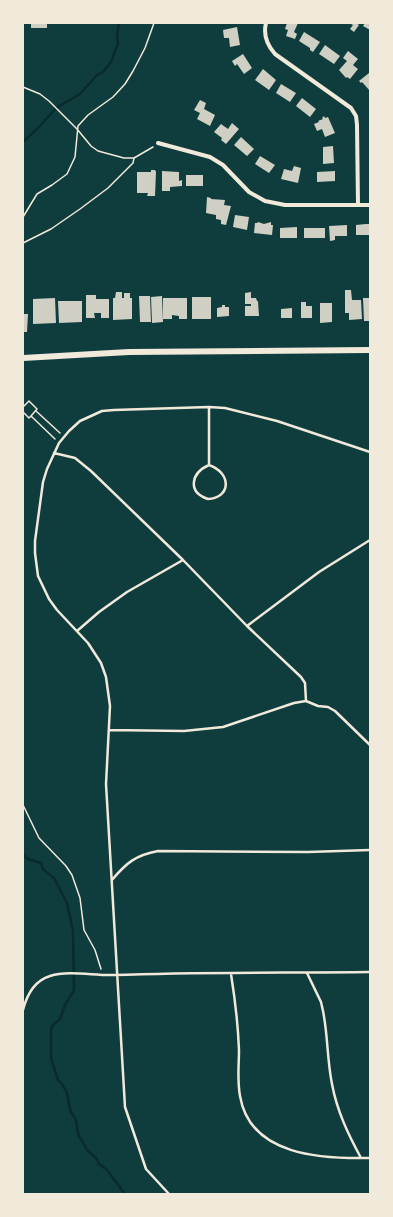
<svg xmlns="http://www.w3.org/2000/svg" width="393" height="1217" viewBox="0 0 393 1217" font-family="'Sofia Sans Condensed',sans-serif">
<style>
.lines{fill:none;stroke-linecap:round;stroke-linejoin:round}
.stream{stroke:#0a2a2b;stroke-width:2.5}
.building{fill:#cfcfc3}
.path{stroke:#f1e9da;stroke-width:1.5}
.service{stroke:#f1e9da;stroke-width:2.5}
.minor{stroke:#f1e9da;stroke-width:4}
.secondary{stroke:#f1e9da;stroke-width:6}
</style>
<rect width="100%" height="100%" fill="#0f3d3e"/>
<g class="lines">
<path class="stream" d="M23 142 40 126 56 108 80 94 97 75 103 72 111 62 118 43 117 35 119 23
M23 854 28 859 41 863 43 869 54 878 67 903 73 931 74 990 65 1005 60 1019 52 1026 51 1030V1058L58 1080 62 1084 67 1093 70 1110 76 1120 78 1134 87 1150 96 1158 99 1164 107 1170 125 1194"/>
</g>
<path class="building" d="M31 23H47V28H31Z
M287 23H298L294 32 297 34 295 39 286 36 288 30 285 29Z
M349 23H356L359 25 354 32 350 29 353 25Z
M365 23H370V30L363 26Z
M237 27 240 45 230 47 229 38H224L223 30Z
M304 32 320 42 313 52 310 50V48L299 41Z
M325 45 340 56 334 64 319 54Z
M348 51 358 59 353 65 358 69 350 79 347 77 346 78 339 70 347 61 343 58Z
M243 54 252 68 244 74 237 64 235 66 232 61Z
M263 69 276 80 269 90 255 80Z
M369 73 370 75V91L362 82 361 83 359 81Z
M281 84 296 93 290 102 276 93Z
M302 98 316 109 310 117 296 106Z
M200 100 206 103 204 109 215 115 210 126 197 119 200 113 194 110Z
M324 116 325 118 328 117 335 133 325 137 322 129 317 131 314 124 319 122 318 121 323 119 322 118Z
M232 123 239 129 226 144 221 140 222 138 214 132 221 124 228 129Z
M241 137 254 149 247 156 234 145Z
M333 146 334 163 323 164V147Z
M260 156 275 165 269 173 255 164Z
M294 166 301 168 298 183 281 179 284 169 292 171Z
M151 170H155L156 172 155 196H147L148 193H137V172H151Z
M162 171 179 172V181L182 180V186L170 187V191H162Z
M335 171V181L317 182V172Z
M186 175H203V186H186Z
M207 197 211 198V199L225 200 224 205 231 206 226 225 221 224V220L216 219V215L206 213Z
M235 215 249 217 247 230 233 227Z
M258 222 264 224 271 222V225H273L272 235 254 233 255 223H257Z
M366 224H370V235H356V225Z
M347 225V236H335V240L330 241 329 226Z
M297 227V238H280V228Z
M304 228H325V238H304Z
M345 290H351L352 300H361L362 319 349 320V313H345Z
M116 292H122V298H124V293H130V298H132V319L113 320V298H115Z
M251 292V298H256L257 301H258L259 316H245V306H251V304H245V293Z
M86 295H96V299H109V318H101V313H94L95 318H86Z
M139 296H150L151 322H140Z
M162 296 163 322 152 323 151 297Z
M192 297H211V319H192Z
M55 298 56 323 33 324V299Z
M163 298H187V319H179V316L172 315V319H163Z
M363 298H370V321H364Z
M58 301H82V322L59 323Z
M301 302H306V306H312V318H301Z
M320 303H332V322L320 323Z
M222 305H225V307H229V316L217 317V308L222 307Z
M292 308V318H281V309Z
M23 314H28L27 332H23Z"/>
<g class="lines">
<path class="path" d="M23 87 40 94 49 101 77 129 91 146 98 151 124 158H134L153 147
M23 217 37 194 52 185 67 174 75 157 78 126 88 115 113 97 125 84 133 71 145 48 154 23
M23 243 51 229 80 209 108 188 133 163 134 158
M23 407 29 401 37 409 31 416
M36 411 60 433
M23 412 29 418 31 416 55 439
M23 805 39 838 66 866 72 875 80 898 84 930 95 950 101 969"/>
<path class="service" d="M209 407V465C232 473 231 498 208 499 187 492 191 473 209 465
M54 453 75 458 91 471 183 560 247 626 301 677 305 683 306 701 318 706 328 707 335 711 370 745
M247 626 319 572 370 540
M77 631 99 612 127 592 183 560
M109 730 184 731 223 727 294 703 306 701
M112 880C126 863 136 855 158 851L308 852 370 850
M307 973 321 1002 323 1011C328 1035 327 1060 332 1084 337 1111 348 1134 361 1158
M231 974C235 999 238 1024 239 1050 239 1065 237 1080 240 1096 250 1156 322 1159 370 1158
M23 1010C27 994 34 981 50 976 69 970 95 976 114 975 199 972 285 973 370 972
M169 1194 146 1169 125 1107 106 784 110 706 106 677 101 663 88 643 57 610 49 599 38 576 35 553V541L43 482 47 469 59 443 69 431 80 421 102 411 114 410 209 407 225 408 277 421 370 452"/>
<path class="minor" d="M266 23C263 35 267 45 275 54L351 108 356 116 357 125 358 205
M158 143 210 157 223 165 249 192 265 201 285 205H370"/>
<path class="secondary" d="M23 358 129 352 370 350"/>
</g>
<rect width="393" height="1217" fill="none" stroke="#f1e9da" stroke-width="48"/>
</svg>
